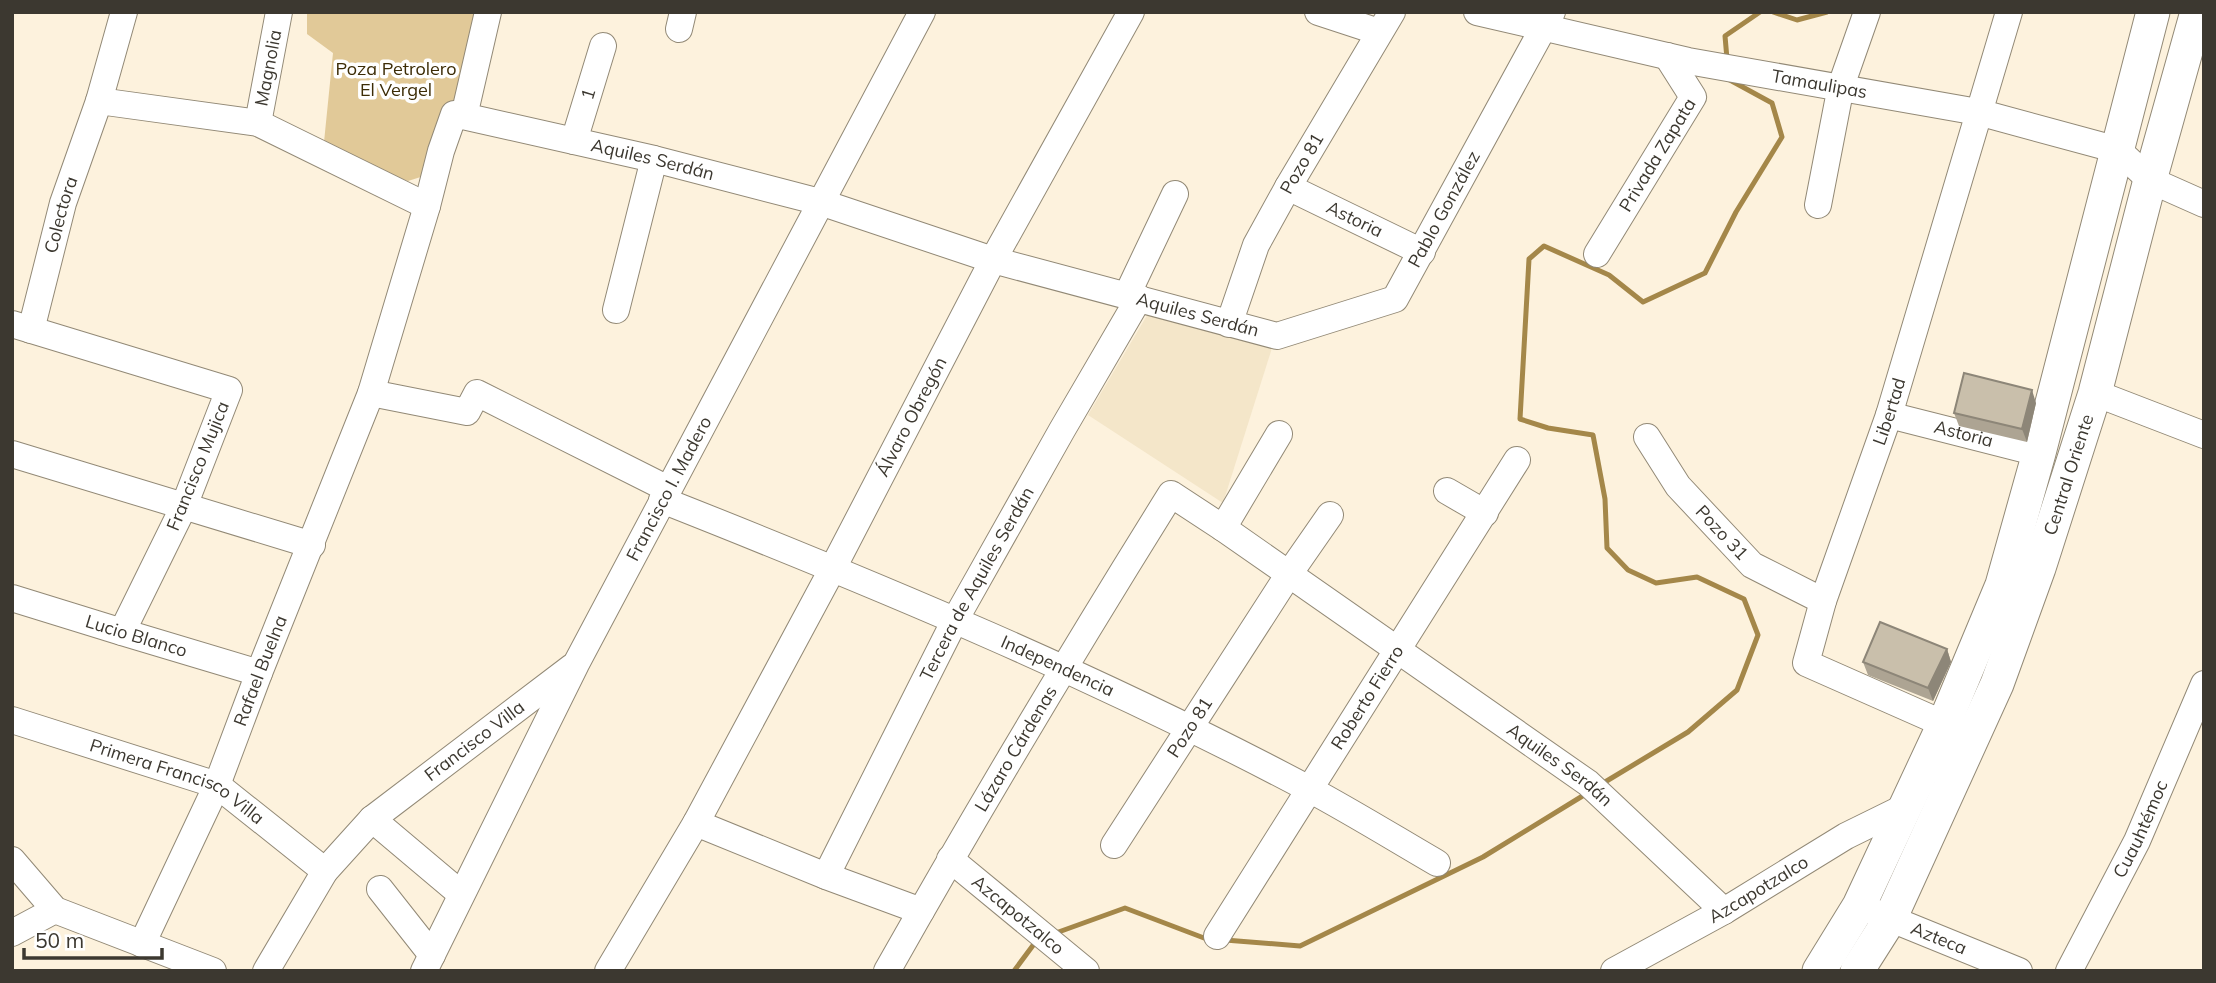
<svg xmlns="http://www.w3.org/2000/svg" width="2216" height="983" viewBox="0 0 2216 983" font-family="Mulish,sans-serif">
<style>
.built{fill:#f4e6c9}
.green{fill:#e1c998}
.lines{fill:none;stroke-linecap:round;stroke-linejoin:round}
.stream{stroke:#a48749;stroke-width:5}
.minor-casing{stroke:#928976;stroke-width:28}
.major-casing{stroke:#928976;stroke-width:35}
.minor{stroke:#fff;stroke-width:26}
.major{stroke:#fff;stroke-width:33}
.wall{fill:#ada493}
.shaded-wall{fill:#8d8678}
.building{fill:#c9bfab;stroke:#8d8678;stroke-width:2}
.labels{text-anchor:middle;stroke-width:7;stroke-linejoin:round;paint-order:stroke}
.street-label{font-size:18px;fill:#3c3830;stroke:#fff}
.park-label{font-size:18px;fill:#3c2c06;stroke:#fff}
</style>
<rect width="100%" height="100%" fill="#fdf2dd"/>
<path class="built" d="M1149 312 1272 348 1223 503 1088 415Z"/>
<path class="green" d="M307 12H483L473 58 427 175 408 181 382 172 324 142 333 53 307 34Z"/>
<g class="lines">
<path class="stream" d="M1773 12 1797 20 1827 12
M1727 59 1725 36 1760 12
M1600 785 1688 732 1737 690 1758 635 1744 599 1697 577 1656 583 1628 570 1607 548 1605 499 1593 435 1548 428 1520 419 1529 259 1544 246 1609 275 1643 302 1705 273 1736 212 1782 137 1772 103 1728 79
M1053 934 1125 908 1204 938 1211 939
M1225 940 1300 946 1483 857 1589 792
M1014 971 1037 940"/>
<g class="minor-casing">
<g id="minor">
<path d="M1318 12 1379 32"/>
<path id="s1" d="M1477 12 1688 61 1978 112 2118 150 2150 180 2204 204"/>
<path d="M679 29 683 12"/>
<path d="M99 101 258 123 427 206"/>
<path d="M464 116 488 12"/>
<path id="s2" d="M258 123 279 12"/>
<path id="s3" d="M574 141 603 46"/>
<path id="s4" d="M1288 187 1422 252"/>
<path d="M1818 205 1841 86 1867 12"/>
<path id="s5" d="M1597 254 1693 97 1667 56"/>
<path d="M1127 295 1175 194"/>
<path d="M616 310 654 159"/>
<path d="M12 324 229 390 184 506 122 632"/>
<path id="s6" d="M1229 324 1256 245 1288 187 1392 12"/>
<path id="s7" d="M31 330 63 203 99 101 124 12"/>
<path d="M371 393 467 412 477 393 668 489"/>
<path d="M2095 393 2204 435"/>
<path id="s8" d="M1889 415 2039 453"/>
<path id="s9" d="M1647 437 1678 486 1752 565 1823 601"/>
<path d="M12 454 312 545"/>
<path d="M1447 491 1485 513"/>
<path id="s10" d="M662 500C882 587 1100 678 1309 789 1352 812 1394 838 1437 863"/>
<path d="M1223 528 1279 434"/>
<path id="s11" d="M12 598 122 632 259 673"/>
<path id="s12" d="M12 720 217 785 325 871"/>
<path id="s13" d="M1944 724 1806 663 1823 601 1889 415 2009 12"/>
<path d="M372 819 461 894"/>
<path d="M696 823 826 876 921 911"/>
<path id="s14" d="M1114 845 1289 574 1330 515"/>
<path id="s15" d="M950 859 1086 971"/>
<path d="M12 860 55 910 213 971"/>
<path id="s16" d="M826 876 955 620 1062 430 1139 298"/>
<path d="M380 889 432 955"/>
<path id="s17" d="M1874 912 2019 971"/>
<path d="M12 933 55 910"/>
<path id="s18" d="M1217 936 1517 460"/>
<path id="s19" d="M142 944 217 785 259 673 371 393 427 206 441 151 454 114 654 159 820 202 993 260 1277 336 1395 299 1552 12"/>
<path id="s20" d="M266 971 325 871 372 819 572 667"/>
<path id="s21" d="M424 971 576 664 922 12"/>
<path id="s22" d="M608 971 696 823 833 568 993 260 1131 12"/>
<path id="s23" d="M887 971C978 810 1073 651 1171 494L1223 528 1588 783 1724 911"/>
<path id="s24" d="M1614 971 1724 911 1846 836 1905 807"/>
<path id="s25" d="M2069 971 2137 841 2204 684"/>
</g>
</g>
<g class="major-casing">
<g id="major">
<path d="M1819 971 1859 906 1944 724 2002 585 2039 453 2153 12"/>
<path id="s26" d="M1857 971 1890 919 1997 684 2039 568 2095 393 2150 180 2197 12"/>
</g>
</g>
<use href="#minor" class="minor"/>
<use href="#major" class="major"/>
</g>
<path class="wall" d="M2036 403 2027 442 1959 426 1954 413Z
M1947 649 1951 662 1933 701 1868 675 1863 662Z"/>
<path class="shaded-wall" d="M2032 390 2036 403 2027 442 2022 429Z
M1947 649 1951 662 1933 701 1928 688Z"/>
<path class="building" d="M1964 373 2032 390 2022 429 1954 413Z
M1880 622 1947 649 1928 688 1863 662Z"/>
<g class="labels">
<g class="street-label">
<text dy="6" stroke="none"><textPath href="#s2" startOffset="56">Magnolia</textPath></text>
<text dy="6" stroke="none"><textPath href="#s1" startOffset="350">Tamaulipas</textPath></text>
<text dy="6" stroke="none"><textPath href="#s3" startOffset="49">1</textPath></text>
<text dy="6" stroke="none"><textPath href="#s5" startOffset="116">Privada Zapata</textPath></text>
<text dy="6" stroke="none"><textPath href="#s19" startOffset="1092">Aquiles Serdán</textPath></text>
<text dy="6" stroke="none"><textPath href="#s6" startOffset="177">Pozo 81</textPath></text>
<text dy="6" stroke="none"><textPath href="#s19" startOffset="1967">Pablo González</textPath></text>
<text dy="6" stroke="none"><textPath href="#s7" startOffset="119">Colectora</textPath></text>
<text dy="6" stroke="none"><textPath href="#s4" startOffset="74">Astoria</textPath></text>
<text dy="6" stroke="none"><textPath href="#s19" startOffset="1659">Aquiles Serdán</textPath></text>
<text dy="6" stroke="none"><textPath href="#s13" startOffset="416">Libertad</textPath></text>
<text dy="6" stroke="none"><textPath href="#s22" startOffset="632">Álvaro Obregón</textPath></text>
<text dy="6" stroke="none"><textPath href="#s8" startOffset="77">Astoria</textPath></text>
<text transform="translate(198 466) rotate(-68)" y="6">Francisco Mujica</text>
<text dy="6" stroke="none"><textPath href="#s26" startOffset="541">Central Oriente</textPath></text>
<text dy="6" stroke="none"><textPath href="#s21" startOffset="541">Francisco I. Madero</textPath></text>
<text dy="6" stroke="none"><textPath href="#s9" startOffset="122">Pozo 31</textPath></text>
<text dy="6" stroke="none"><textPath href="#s16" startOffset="329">Tercera de Aquiles Serdán</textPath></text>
<text dy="6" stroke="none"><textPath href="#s11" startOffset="130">Lucio Blanco</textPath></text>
<text dy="6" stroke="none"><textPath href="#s10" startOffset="429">Independencia</textPath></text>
<text dy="6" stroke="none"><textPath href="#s19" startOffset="298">Rafael Buelna</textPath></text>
<text dy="6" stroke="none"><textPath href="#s18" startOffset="282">Roberto Fierro</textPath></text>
<text dy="6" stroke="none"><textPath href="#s14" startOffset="140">Pozo 81</textPath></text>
<text dy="6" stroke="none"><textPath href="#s20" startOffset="315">Francisco Villa</textPath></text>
<text dy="6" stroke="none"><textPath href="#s23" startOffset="257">Lázaro Cárdenas</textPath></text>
<text dy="6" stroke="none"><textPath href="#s23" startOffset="1029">Aquiles Serdán</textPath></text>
<text dy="6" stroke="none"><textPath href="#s12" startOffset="177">Primera Francisco Villa</textPath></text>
<text dy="6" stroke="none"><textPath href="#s25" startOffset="159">Cuauhtémoc</textPath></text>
<text dy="6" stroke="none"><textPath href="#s24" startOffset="166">Azcapotzalco</textPath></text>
<text dy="6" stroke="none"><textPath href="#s15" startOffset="88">Azcapotzalco</textPath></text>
<text dy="6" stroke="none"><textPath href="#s17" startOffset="70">Azteca</textPath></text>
</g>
<g class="park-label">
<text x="396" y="75">Poza Petrolero<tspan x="396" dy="21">El Vergel</tspan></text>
</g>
</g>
<rect width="2216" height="983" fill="none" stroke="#3c3830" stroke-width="28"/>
<path d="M24 948v10h138v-10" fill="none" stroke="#3c3830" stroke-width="3.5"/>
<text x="35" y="948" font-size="21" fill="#3c3830" stroke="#ffffff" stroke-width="5" paint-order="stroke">50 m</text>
</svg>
